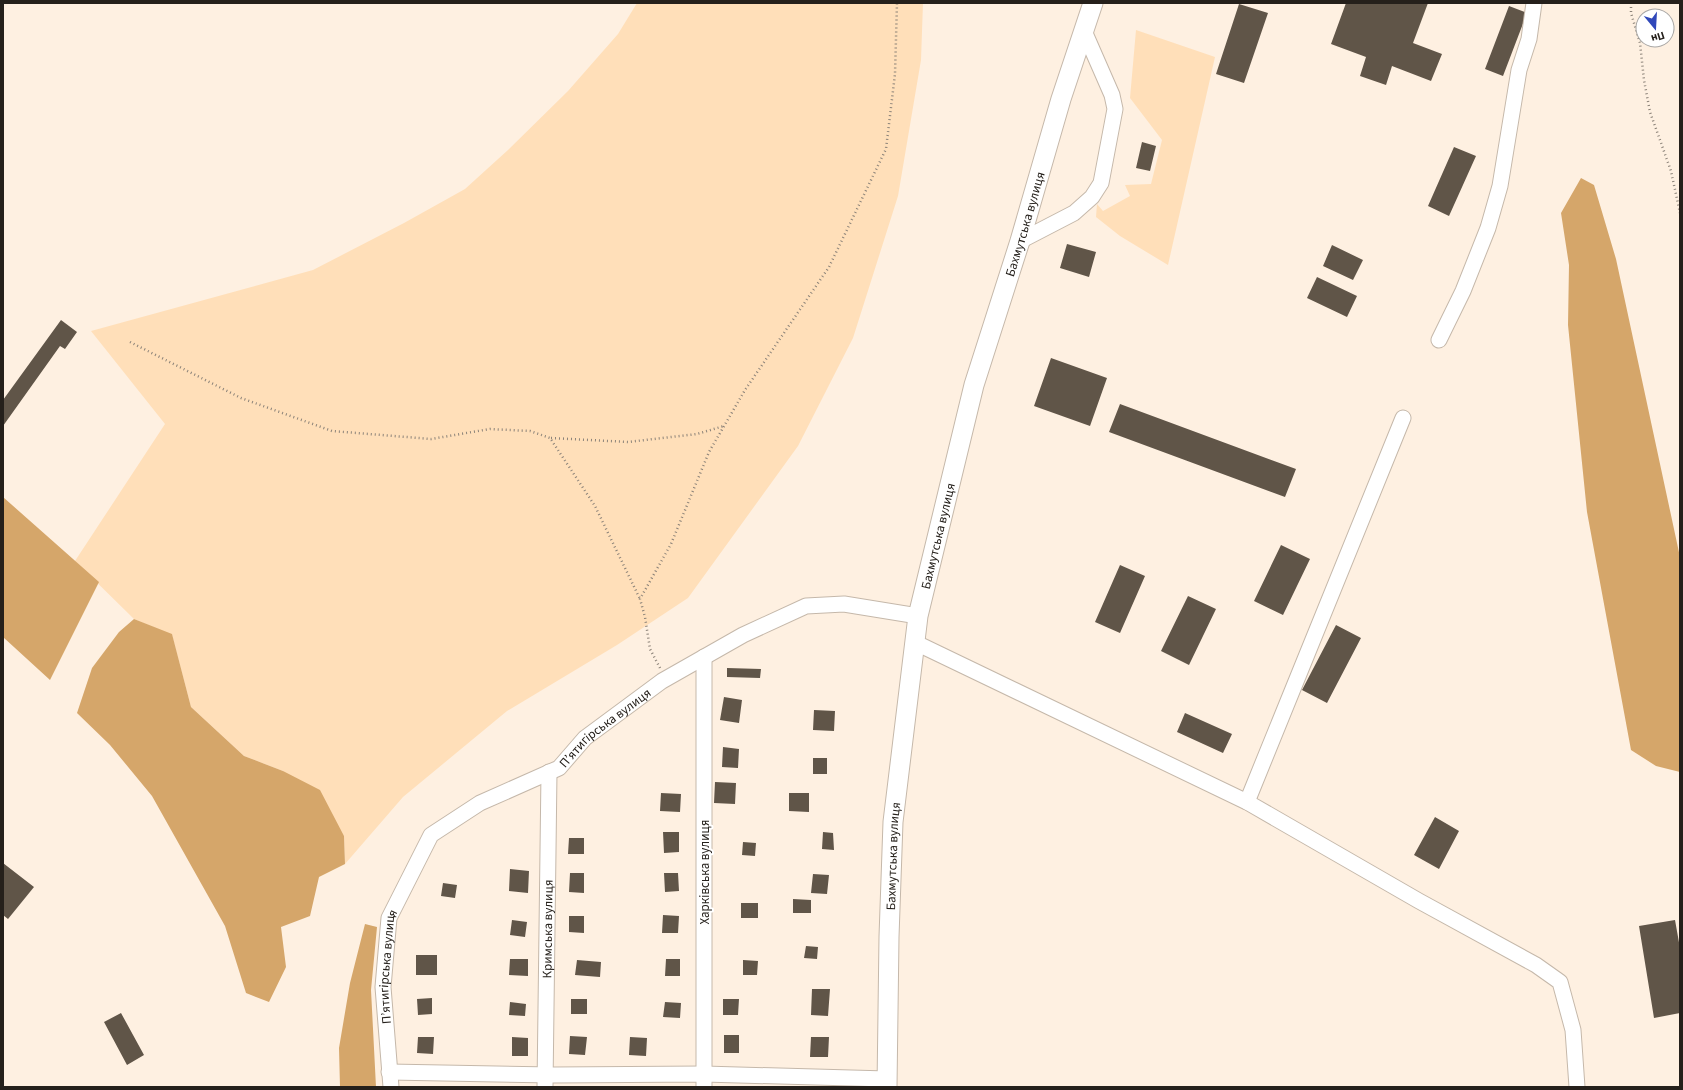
<svg xmlns="http://www.w3.org/2000/svg" width="1683" height="1090" viewBox="0 0 1683 1090" font-family="'Source Sans 3',sans-serif">
<style>
.green{fill:#ffdfb9}
.forest{fill:#d5a66a}
.building{fill:#605548}
.lines{fill:none;stroke-linecap:round;stroke-linejoin:round}
.minor-casing{stroke:#c5b8aa;stroke-width:17}
.major-casing{stroke:#c5b8aa;stroke-width:21}
.path{stroke:#8c8379;stroke-width:2.5;stroke-dasharray:1 3;stroke-linecap:butt}
.minor{stroke:#fff;stroke-width:15}
.major{stroke:#fff;stroke-width:19}
.labels{text-anchor:middle;stroke-width:4;stroke-linejoin:round;paint-order:stroke}
.street-label{font-size:13px;fill:#25201b;stroke:#fff}
</style>
<rect width="100%" height="100%" fill="#fef0e1"/>
<path class="green" d="M637 3H923L921 60 898 196 853 338 798 446 688 598 617 645 507 711 403 797 345 864 344 836 283 771 244 756 191 707 172 635 134 619 75 561 165 424 91 331 313 270 404 223 465 189 508 150 568 91 618 34Z
M1136 30 1215 57 1168 265 1120 236 1096 217 1097 204 1103 211 1130 196 1125 185 1151 184 1162 140 1130 98Z"/>
<path class="forest" d="M1581 178 1594 185 1616 259 1680 557V772L1656 766 1631 750 1587 512 1568 325 1569 265 1561 213Z
M3 497 99 582 50 680 3 637Z
M134 619 172 634 191 707 244 756 283 771 320 790 344 836 345 864 319 877 310 916 281 927 286 967 269 1002 246 993 225 926 152 796 110 745 77 713 92 668 119 632Z
M365 924 377 927 371 990 376 1087H340L339 1048 350 983Z"/>
<path class="building" d="M1346 3H1428L1413 43 1442 54 1431 81 1392 66 1386 85 1360 76 1366 57 1331 44Z
M1239 4 1268 13 1244 83 1216 74Z
M1509 6 1527 13 1503 76 1485 69Z
M1142 142 1156 146 1150 171 1136 168Z
M1454 147 1476 156 1449 216 1428 206Z
M1067 244 1096 252 1089 277 1060 268Z
M1332 245 1363 260 1353 280 1323 266Z
M1317 277 1357 296 1347 317 1307 298Z
M61 320 77 332 65 349 60 346 3 426V400Z
M1051 358 1107 378 1090 426 1034 406Z
M1120 404 1296 469 1285 497 1109 432Z
M1281 545 1310 559 1283 615 1254 601Z
M1120 565 1145 576 1120 633 1095 622Z
M1188 596 1216 609 1189 665 1161 651Z
M1336 625 1361 638 1327 703 1302 690Z
M727 668 761 669 760 678 727 677Z
M724 697 742 700 739 723 720 720Z
M814 710 835 711 834 731 813 730Z
M1185 713 1232 734 1223 753 1177 732Z
M723 747 739 749 738 768 722 767Z
M813 758H827V774H813Z
M715 782 736 783 735 804 714 803Z
M661 793 681 794 680 812 660 811Z
M789 793H809V812L789 811Z
M1435 817 1459 831 1439 869 1414 855Z
M663 832H679V852L664 853Z
M823 832 833 833 834 850 822 849Z
M569 838H584V854H568Z
M743 842 756 843 755 856 742 855Z
M3 863 34 887 8 919 3 915Z
M510 869 529 871 528 893 509 891Z
M570 873H584V893L569 892Z
M664 873H678L679 891 665 892Z
M813 874 829 875 827 894 811 893Z
M443 883 457 885 455 898 441 896Z
M793 899 811 900V913H793Z
M741 903H758V918H741Z
M663 915 679 916 678 933H662Z
M569 916H584V933L569 932Z
M512 920 527 922 525 937 510 935Z
M1675 920 1680 948V1013L1654 1018 1639 926Z
M806 946 818 947 817 959 804 958Z
M416 955H437V975H416Z
M510 959H528V976L509 975Z
M666 959H680V976H665Z
M577 960 601 962 600 977 575 975Z
M743 960 758 961 757 975H743Z
M812 989H830L828 1016 811 1015Z
M432 998V1014L418 1015 417 999Z
M571 999H587V1014H571Z
M723 999H739L738 1015H723Z
M510 1002 526 1004 525 1016 509 1015Z
M665 1002 681 1003 680 1018 663 1017Z
M121 1013 144 1055 127 1065 104 1022Z
M724 1035H739V1053H724Z
M570 1036 587 1037 585 1055 569 1054Z
M418 1037H434L433 1054 417 1053Z
M512 1037 528 1038V1056H512Z
M630 1037 647 1038 646 1056 629 1055Z
M811 1037H829L828 1057H810Z"/>
<g class="lines">
<g class="minor-casing">
<g id="minor">
<path d="M1020 241 1074 213 1092 197 1101 183 1115 109 1112 95 1084 31"/>
<path d="M1439 340 1463 291 1488 228 1500 186 1519 70 1529 39 1534 3"/>
<path d="M914 642 1247 802 1419 901 1536 965 1560 982 1573 1030 1577 1087"/>
<path d="M1247 802 1403 418"/>
<path d="M389 1072 553 1075 704 1074 887 1079"/>
<path id="s1" d="M391 1087 383 987 389 918 431 835 480 803 559 768 585 738 662 681 743 635 806 606 844 604 918 616"/>
<path id="s2" d="M545 1087 549 772"/>
<path d="M704 1087V657"/>
</g>
</g>
<g class="major-casing">
<g id="major">
<path id="s3" d="M887 1087 889 937 893 822 918 616 974 385 1020 241 1061 99 1093 3"/>
</g>
</g>
<path class="path" d="M1631 3V13L1640 43 1644 80 1650 112 1671 171 1680 213
M130 342 241 398 332 431 431 439 490 429 530 431 550 438 595 506 640 599
M551 438 628 442 697 434 724 426
M660 668 650 649 645 617 640 599 671 544 709 452 745 390 829 267 886 149 895 74 897 3"/>
<use href="#minor" class="minor"/>
<use href="#major" class="major"/>
</g>
<g class="labels">
<g class="street-label">
<text dy="5" stroke="none"><textPath href="#s3" startOffset="879">Бахмутська вулиця</textPath></text>
<text dy="5" stroke="none"><textPath href="#s3" startOffset="555">Бахмутська вулиця</textPath></text>
<text dy="5" stroke="none"><textPath href="#s1" startOffset="469">П’ятигірська вулиця</textPath></text>
<text dy="5" stroke="none"><textPath href="#s3" startOffset="231">Бахмутська вулиця</textPath></text>
<text transform="translate(704 872) rotate(-90)" y="5">Харківська вулиця</text>
<text dy="5" stroke="none"><textPath href="#s2" startOffset="158">Кримська вулиця</textPath></text>
<text dy="5" stroke="none"><textPath href="#s1" startOffset="121">П’ятигірська вулиця</textPath></text>
</g>
</g>
<rect width="1683" height="1090" fill="none" stroke="#25201b" stroke-width="8"/>
<g transform="translate(1655 28) rotate(162)"><circle r="19" fill="#ffffff" stroke="#a8a6a4"/>
<path d="M0-3L7 15L0 10L-7 15Z" fill="#3048ba"/>
<text y="-6" font-size="11" font-weight="bold" text-anchor="middle" fill="#25201b">Пн</text>
</g>
</svg>
